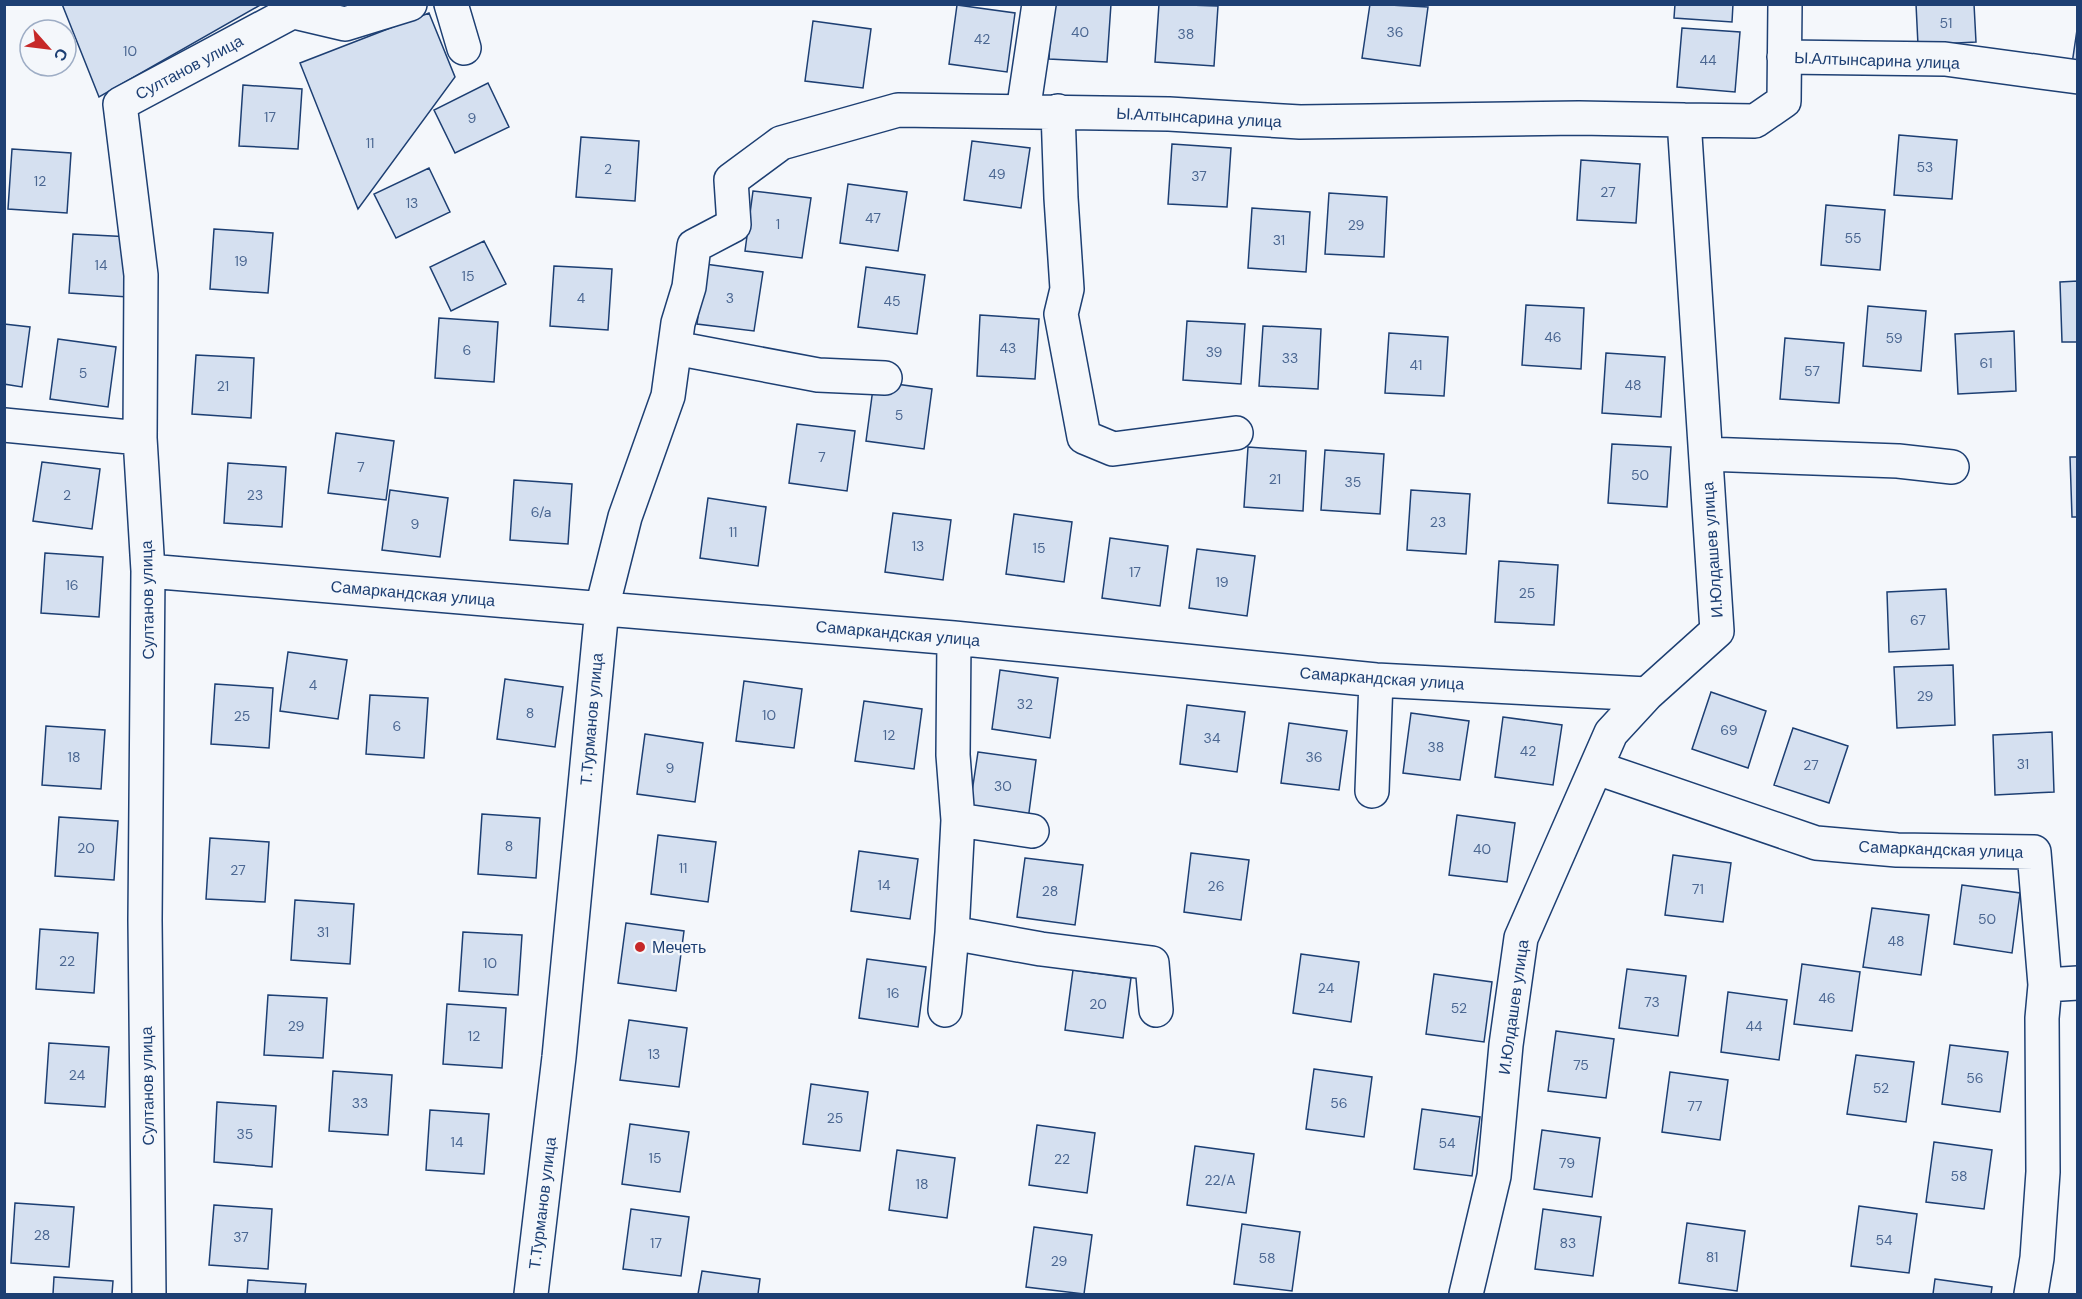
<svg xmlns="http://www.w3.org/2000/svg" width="2082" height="1299" viewBox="0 0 2082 1299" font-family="'DM Sans',sans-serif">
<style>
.building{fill:#d5e0f0;stroke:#1d3f73;stroke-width:1.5}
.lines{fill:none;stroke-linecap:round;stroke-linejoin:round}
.minor-casing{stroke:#1d3f73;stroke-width:36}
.minor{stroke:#f4f7fb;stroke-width:33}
.poi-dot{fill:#c62828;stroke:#f4f7fb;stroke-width:2}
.labels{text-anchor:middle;stroke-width:4.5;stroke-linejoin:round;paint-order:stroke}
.number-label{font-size:14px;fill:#4b6792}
.street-label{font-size:16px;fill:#1d3f73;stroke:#f4f7fb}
.poi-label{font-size:16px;fill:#1d3f73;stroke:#f4f7fb;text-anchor:start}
</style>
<rect width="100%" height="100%" fill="#f4f7fb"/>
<path class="building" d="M62 4H262L99 97Z
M1052 4H1111L1107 62 1049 59Z
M1159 4 1218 6 1214 66 1155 62Z
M1370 4 1428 7 1420 66 1362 58Z
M1675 4H1733L1732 22 1674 18Z
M1916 4H1974L1976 42 1918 45Z
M957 5 1015 13 1007 72 949 64Z
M429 13 455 77 358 209 300 63Z
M813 21 871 29 863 88 805 81Z
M2078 23V65L2072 64Z
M1682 28 1740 32 1735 92 1677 87Z
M488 83 509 127 455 153 434 110Z
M243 85 302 89 298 149 239 146Z
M1899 135 1957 140 1952 199 1894 195Z
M581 137 639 141 635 201 576 197Z
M972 141 1030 148 1021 208 964 200Z
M1172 144 1231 148 1227 207 1168 204Z
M12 149 71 153 67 213 8 209Z
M1581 160 1640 164 1636 223 1577 220Z
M429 168 450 212 396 238 374 194Z
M848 184 907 192 898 251 840 243Z
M753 191 811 198 802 258 745 251Z
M1329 193 1387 197 1384 257 1325 254Z
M1826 205 1885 210 1880 270 1821 265Z
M1252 208 1310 212 1306 272 1248 268Z
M214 229 273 233 268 293 210 289Z
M73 234 132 237 128 297 69 293Z
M484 241 506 284 451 311 430 267Z
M705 264 763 272 754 331 697 324Z
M554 266 612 269 608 330 550 326Z
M866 267 925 275 917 334 858 327Z
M2078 281V342H2062L2060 282Z
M1526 305 1584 308 1581 369 1522 365Z
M1868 306 1926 311 1921 371 1863 366Z
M980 315 1039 319 1035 379 977 376Z
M439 318 498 322 494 382 435 378Z
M1187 321 1245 324 1241 384 1183 380Z
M4 324 30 327 22 387 4 384Z
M1263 326 1321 329 1318 389 1259 386Z
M2014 331 2016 391 1958 394 1955 334Z
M1389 333 1448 337 1444 396 1385 393Z
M1785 338 1844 343 1839 403 1780 399Z
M58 339 116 347 108 407 50 399Z
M1606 353 1665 357 1661 417 1602 413Z
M196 355 254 358 251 418 192 414Z
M874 381 932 389 924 449 866 441Z
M797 424 855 431 847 491 789 483Z
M336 433 394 441 386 500 328 493Z
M1612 444 1671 447 1667 507 1608 503Z
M1248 447 1306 451 1303 511 1244 507Z
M1325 450 1384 454 1380 514 1321 510Z
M2070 457H2078V517H2072Z
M42 462 100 469 92 529 33 521Z
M228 463 286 467 282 527 224 523Z
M514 480 572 484 568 544 510 540Z
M390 490 448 498 440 557 382 550Z
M1411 490 1470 494 1466 554 1407 550Z
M708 498 766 507 758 566 700 558Z
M893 513 951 520 943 580 885 572Z
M1014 514 1072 522 1064 582 1006 574Z
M1110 538 1168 546 1160 606 1102 598Z
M1197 549 1255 556 1247 616 1189 608Z
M45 553 103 557 99 617 41 613Z
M1499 561 1558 565 1554 625 1495 622Z
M1946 589 1949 649 1889 652 1887 592Z
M288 652 347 660 338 719 280 711Z
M1953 665 1955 725 1897 728 1894 667Z
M1000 670 1058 678 1050 738 992 729Z
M505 679 563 687 555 747 497 739Z
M744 681 802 689 794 748 736 741Z
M215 684 273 688 269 748 211 744Z
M1711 692 1766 711 1748 768 1692 749Z
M370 695 428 698 424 758 366 754Z
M864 701 922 709 914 769 855 761Z
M1187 705 1245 712 1237 772 1180 764Z
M1411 713 1469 721 1460 780 1403 773Z
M1503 717 1562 725 1553 785 1495 777Z
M1289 723 1347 731 1339 790 1281 783Z
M46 726 105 730 101 789 42 785Z
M1793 728 1848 746 1829 803 1774 785Z
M2052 732 2054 792 1995 795 1993 735Z
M645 734 703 743 695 802 637 794Z
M978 752 1036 760 1028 820 969 812Z
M482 814 540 818 536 878 478 874Z
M1457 815 1515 823 1507 882 1449 875Z
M59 817 118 821 114 880 55 876Z
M658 835 716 842 708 902 651 894Z
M210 838 269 842 265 902 206 899Z
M859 851 918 859 910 919 851 911Z
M1191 853 1249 860 1241 920 1184 912Z
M1673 855 1731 863 1723 922 1665 915Z
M1025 858 1083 865 1075 925 1017 917Z
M1962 885 2020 893 2012 953 1954 944Z
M295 900 354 904 350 964 291 960Z
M1872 908 1929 915 1921 975 1863 967Z
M626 923 684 931 676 991 618 983Z
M40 929 98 933 94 993 36 989Z
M463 932 522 935 518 995 459 991Z
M1301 954 1359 962 1351 1022 1293 1013Z
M867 959 926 967 918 1027 859 1018Z
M1802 964 1860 972 1852 1031 1794 1024Z
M1627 969 1686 976 1678 1036 1619 1028Z
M1073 970 1131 978 1123 1038 1065 1030Z
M1434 974 1492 982 1484 1042 1426 1034Z
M1728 992 1787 1000 1779 1060 1721 1052Z
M268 995 327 998 323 1058 264 1055Z
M447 1004 506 1008 502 1068 443 1064Z
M629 1020 687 1028 679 1087 620 1080Z
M1556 1031 1614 1039 1606 1098 1548 1091Z
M49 1043 109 1047 105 1107 45 1103Z
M1950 1045 2008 1052 2000 1112 1942 1104Z
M1856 1055 1914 1062 1906 1122 1847 1114Z
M1314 1069 1372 1077 1364 1137 1306 1129Z
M333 1071 392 1075 388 1135 329 1131Z
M1670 1072 1728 1080 1720 1140 1662 1132Z
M811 1084 868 1092 860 1151 803 1144Z
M217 1102 276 1106 272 1167 214 1162Z
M1422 1109 1480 1117 1472 1176 1414 1169Z
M430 1110 489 1114 484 1174 426 1170Z
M630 1124 689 1132 680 1192 622 1184Z
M1037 1125 1095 1133 1087 1193 1029 1185Z
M1542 1130 1600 1138 1592 1197 1534 1189Z
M1934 1142 1992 1150 1984 1209 1926 1202Z
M1195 1146 1254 1154 1246 1213 1187 1205Z
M897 1150 955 1158 947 1218 889 1210Z
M15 1203 74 1207 69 1267 11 1263Z
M214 1205 272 1209 268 1269 209 1265Z
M1859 1206 1917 1214 1909 1273 1851 1266Z
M631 1209 689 1217 681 1276 623 1269Z
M1543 1209 1601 1217 1593 1276 1535 1269Z
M1687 1223 1745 1231 1737 1291 1679 1283Z
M1242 1224 1300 1232 1292 1291 1234 1284Z
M1034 1227 1092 1235 1084 1294 1026 1287Z
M702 1271 760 1279 758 1294H698Z
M54 1277 113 1281 112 1294H53Z
M1935 1279 1992 1287 1991 1294H1933Z
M248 1280 306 1284 305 1294H247Z"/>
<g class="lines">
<g class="minor-casing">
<path id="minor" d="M451 4 464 48
M294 12 345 24 410 4
M1784 57 1945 59 2078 77
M1058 111 1061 198 1067 289 1061 314 1084 437 1113 449 1236 433
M1023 112 1039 4
M675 348 818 375 885 378
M4 425 140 438
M1706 454 1898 461 1952 467
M148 571 954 638 1376 680 1647 694
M954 638 953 755 958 820 952 933 1041 949 1152 963 1156 1010
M1597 768 1816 843 1897 850 2034 852 2045 985 2042 1018 2043 1172 2037 1258 2031 1294
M1372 791 1376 680
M958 820 1032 831
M2045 985 2078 983
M945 1010 952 933
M149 1294 145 920 148 571 140 438 141 275 120 104 307 4
M531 1294 559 1057 602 608 625 517 668 396 678 323 689 287 694 246 734 225 731 180 781 143 898 110 1169 114 1300 122 1579 118 1684 120
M1466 1294 1494 1176 1506 1045 1521 938 1611 733 1647 694 1717 631 1684 120 1755 121 1784 101 1785 4"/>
</g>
<use href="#minor" class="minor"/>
</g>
<circle class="poi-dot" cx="640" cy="947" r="6"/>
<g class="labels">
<g class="number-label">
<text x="1946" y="28">51</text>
<text x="1080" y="37">40</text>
<text x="1395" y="37">36</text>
<text x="1186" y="39">38</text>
<text x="982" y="44">42</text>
<text x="130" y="56">10</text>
<text x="1708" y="65">44</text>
<text x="270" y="122">17</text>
<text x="472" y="123">9</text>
<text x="370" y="148">11</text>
<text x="1925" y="172">53</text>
<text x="608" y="174">2</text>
<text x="997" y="179">49</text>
<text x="1199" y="181">37</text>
<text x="40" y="186">12</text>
<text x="1608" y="197">27</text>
<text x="412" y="208">13</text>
<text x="873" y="223">47</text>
<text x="778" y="229">1</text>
<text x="1356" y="230">29</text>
<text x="1853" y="243">55</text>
<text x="1279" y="245">31</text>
<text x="241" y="266">19</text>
<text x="101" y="270">14</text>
<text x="468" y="281">15</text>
<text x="581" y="303">4</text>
<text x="730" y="303">3</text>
<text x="892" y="306">45</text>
<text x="1553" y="342">46</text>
<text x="1894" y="343">59</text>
<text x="1008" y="353">43</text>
<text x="467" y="355">6</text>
<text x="1214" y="357">39</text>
<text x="1290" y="363">33</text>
<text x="1986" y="368">61</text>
<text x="1416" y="370">41</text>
<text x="1812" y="376">57</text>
<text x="83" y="378">5</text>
<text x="1633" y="390">48</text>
<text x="223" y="391">21</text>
<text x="899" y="420">5</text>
<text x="822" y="462">7</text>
<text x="361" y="472">7</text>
<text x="1640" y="480">50</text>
<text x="1275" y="484">21</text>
<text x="1353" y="487">35</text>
<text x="67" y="500">2</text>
<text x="255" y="500">23</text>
<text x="541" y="517">6/a</text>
<text x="1438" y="527">23</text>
<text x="415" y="529">9</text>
<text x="733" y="537">11</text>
<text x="918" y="551">13</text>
<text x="1039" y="553">15</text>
<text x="1135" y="577">17</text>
<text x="1222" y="587">19</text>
<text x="72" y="590">16</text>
<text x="1527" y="598">25</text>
<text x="1918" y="625">67</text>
<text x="313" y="690">4</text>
<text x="1925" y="701">29</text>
<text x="1025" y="709">32</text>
<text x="530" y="718">8</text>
<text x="769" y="720">10</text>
<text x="242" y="721">25</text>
<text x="397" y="731">6</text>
<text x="1729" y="735">69</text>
<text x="889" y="740">12</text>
<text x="1212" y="743">34</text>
<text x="1436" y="752">38</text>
<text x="1528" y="756">42</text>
<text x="74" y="762">18</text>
<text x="1314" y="762">36</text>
<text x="2023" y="769">31</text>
<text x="1811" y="770">27</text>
<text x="670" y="773">9</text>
<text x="1003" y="791">30</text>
<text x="509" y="851">8</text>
<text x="86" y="853">20</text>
<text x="1482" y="854">40</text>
<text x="683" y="873">11</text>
<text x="238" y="875">27</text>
<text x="884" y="890">14</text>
<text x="1216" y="891">26</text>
<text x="1698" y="894">71</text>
<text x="1050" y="896">28</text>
<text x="1987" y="924">50</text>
<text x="323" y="937">31</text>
<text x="1896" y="946">48</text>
<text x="67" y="966">22</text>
<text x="490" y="968">10</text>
<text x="1326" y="993">24</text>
<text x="893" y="998">16</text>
<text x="1827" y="1003">46</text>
<text x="1652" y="1007">73</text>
<text x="1098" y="1009">20</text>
<text x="1459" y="1013">52</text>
<text x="296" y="1031">29</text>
<text x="1754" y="1031">44</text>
<text x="474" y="1041">12</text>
<text x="654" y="1059">13</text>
<text x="1581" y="1070">75</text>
<text x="77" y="1080">24</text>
<text x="1975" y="1083">56</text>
<text x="1881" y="1093">52</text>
<text x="360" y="1108">33</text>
<text x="1339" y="1108">56</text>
<text x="1695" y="1111">77</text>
<text x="835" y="1123">25</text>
<text x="245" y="1139">35</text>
<text x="457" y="1147">14</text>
<text x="1447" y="1148">54</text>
<text x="655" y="1163">15</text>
<text x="1062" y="1164">22</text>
<text x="1567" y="1168">79</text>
<text x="1959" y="1181">58</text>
<text x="1220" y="1185">22/A</text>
<text x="922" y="1189">18</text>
<text x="42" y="1240">28</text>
<text x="241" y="1242">37</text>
<text x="1884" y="1245">54</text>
<text x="656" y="1248">17</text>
<text x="1568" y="1248">83</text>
<text x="1712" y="1262">81</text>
<text x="1267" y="1263">58</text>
<text x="1059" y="1266">29</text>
</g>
<g class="street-label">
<text transform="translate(1877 60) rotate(2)" y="6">Ы.Алтынсарина улица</text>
<text transform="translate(189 67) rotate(-28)" y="6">Султанов улица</text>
<text transform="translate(1199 117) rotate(3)" y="6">Ы.Алтынсарина улица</text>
<text transform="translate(1712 550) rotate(-94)" y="6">И.Юлдашев улица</text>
<text transform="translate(413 593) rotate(5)" y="6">Самаркандская улица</text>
<text transform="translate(147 600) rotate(-91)" y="6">Султанов улица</text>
<text transform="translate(898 633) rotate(5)" y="6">Самаркандская улица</text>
<text transform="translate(1382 678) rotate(4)" y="6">Самаркандская улица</text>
<text transform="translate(591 719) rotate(-85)" y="6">Т.Турманов улица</text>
<text transform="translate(1941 849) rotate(2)" y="6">Самаркандская улица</text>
<text transform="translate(1513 1007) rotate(-82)" y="6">И.Юлдашев улица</text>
<text transform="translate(147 1086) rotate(-91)" y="6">Султанов улица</text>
<text transform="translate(542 1203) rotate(-83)" y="6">Т.Турманов улица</text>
</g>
<g class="poi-label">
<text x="652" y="953">Мечеть</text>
</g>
</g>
<rect width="2082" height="1299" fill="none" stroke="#1d3f73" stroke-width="12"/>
<g transform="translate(48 48) rotate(118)"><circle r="28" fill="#f4f7fb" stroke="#9eadc5" stroke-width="1.5"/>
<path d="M0-4.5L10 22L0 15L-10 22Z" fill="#c62828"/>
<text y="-9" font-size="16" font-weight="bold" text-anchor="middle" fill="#1d3f73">С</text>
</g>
</svg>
